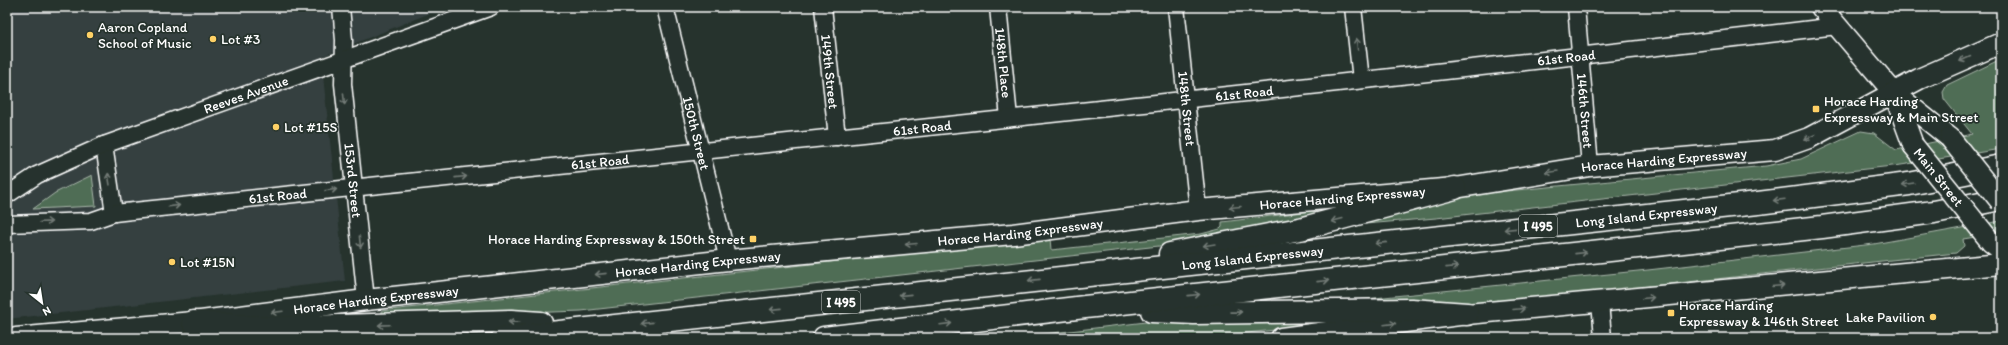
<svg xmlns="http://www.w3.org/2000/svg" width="2008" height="345" viewBox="0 0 2008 345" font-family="Itim,sans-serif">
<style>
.built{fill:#354040}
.green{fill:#506d55;stroke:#a8b6aa}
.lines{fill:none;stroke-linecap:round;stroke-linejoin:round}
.minor-casing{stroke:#fff;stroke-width:19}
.major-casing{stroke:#fff;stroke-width:23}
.highway-casing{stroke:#fff;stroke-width:25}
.minor{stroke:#26332d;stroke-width:16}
.major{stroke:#26332d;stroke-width:20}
.highway{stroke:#26332d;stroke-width:22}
.major-bridge-casing{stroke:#fff;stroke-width:23;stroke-linecap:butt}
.major-bridge{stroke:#26332d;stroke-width:20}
.oneway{stroke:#727a76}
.poi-dot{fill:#ffd166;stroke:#26332d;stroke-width:1.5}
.labels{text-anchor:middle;stroke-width:3.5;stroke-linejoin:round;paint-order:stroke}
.shield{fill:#26332d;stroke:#bec2c0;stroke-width:1}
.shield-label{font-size:13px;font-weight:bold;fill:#fff}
.poi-label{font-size:14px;fill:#fff;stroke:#26332d;text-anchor:start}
.street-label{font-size:14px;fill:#fff;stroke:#26332d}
</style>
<rect width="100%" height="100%" fill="#26332d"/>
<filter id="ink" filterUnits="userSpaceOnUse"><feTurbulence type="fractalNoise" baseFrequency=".025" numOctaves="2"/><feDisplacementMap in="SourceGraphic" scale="8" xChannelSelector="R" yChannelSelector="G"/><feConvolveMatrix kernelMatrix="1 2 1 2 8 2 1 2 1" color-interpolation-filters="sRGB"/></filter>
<g filter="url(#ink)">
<path class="built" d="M7 7H445L321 57 345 281 7 319Z"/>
<path class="green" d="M2001 59V149L1901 165 1436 218 1342 226 1465 195 1766 166 1801 159 1861 131 1874 133 1896 150 1972 134 1944 99 1943 92 1947 85Z
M92 175 96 206 33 209 55 193Z
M1312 211 1318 212 1320 218 1248 236 581 311 381 318V311L1050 238 1051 250 1201 234 1220 229 1222 227V222Z
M2001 221V233L1963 239 1964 246 1956 253 1494 303 1345 301 1648 270 1874 244Z
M1351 318 1350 322 1200 338H1010L1146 322Z"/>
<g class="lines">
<g class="minor-casing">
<g id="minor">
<path id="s1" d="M341 7 344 40 343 84 366 300"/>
<path id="s2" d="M665 7 728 260"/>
<path id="s3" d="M823 7 837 137"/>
<path id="s4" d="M998 7 1009 118"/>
<path id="s5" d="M1176 7 1198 210"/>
<path d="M1353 7 1361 80"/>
<path id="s6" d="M1576 7 1590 166"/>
<path d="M104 145 114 213"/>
<path id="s7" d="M7 195 37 175 104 145 491 7"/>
<path id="s8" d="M7 224 91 221 114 213C689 152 1263 94 1837 26"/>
<path d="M1600 302 1603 338"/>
</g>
</g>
<g class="major-casing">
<g id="major">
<path d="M1821 7 1894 93 1950 138"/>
<path d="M1894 93 1913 145"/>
<path d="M1991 242 2001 250"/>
<path id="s9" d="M16 338 193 322 366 300 728 260 1013 234 1198 210 1455 188 1590 166 1775 150 1809 138 1919 79 2001 43"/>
<path d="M1281 338 1467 314 2001 264"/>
</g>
</g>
<g class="highway-casing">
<g id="highway">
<path d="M1170 254 1300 229 1455 188"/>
<path d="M1152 311 1194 313 1411 310 1467 314"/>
<path d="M193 322 270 328 511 321 541 323"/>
<path id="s10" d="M503 338 1758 203 1909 184 2001 166"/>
<path d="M824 338 1085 307 1822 227 1934 212 2001 199"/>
</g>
</g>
<use href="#minor" class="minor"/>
<use href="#major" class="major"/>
<use href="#highway" class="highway"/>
<g class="major-bridge-casing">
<g id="major-bridge">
<path d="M1950 138 2001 202"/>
<path id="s11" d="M1913 145 1991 242"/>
</g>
</g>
<use href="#major-bridge" class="major-bridge"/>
</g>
<defs><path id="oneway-shaft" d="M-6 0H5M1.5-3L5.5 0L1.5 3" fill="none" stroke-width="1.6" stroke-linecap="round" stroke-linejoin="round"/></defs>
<g class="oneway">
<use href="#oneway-shaft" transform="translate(1357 44) rotate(-96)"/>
<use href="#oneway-shaft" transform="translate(1965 59) rotate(156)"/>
<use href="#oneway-shaft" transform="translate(344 99) rotate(84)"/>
<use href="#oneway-shaft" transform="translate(1810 137) rotate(156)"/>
<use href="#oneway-shaft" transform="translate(1552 172) rotate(171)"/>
<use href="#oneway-shaft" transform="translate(461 177) rotate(-6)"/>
<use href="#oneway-shaft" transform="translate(109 179) rotate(-99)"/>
<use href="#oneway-shaft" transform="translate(1908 184) rotate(171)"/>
<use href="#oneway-shaft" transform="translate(331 190) rotate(-6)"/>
<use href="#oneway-shaft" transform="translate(1779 200) rotate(173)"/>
<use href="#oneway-shaft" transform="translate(174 206) rotate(-6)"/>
<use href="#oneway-shaft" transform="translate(1235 207) rotate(175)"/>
<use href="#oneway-shaft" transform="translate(1337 220) rotate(166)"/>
<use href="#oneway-shaft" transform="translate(46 222) rotate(-2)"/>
<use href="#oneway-shaft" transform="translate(1510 229) rotate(174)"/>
<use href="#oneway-shaft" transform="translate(360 242) rotate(84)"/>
<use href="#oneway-shaft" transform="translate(1381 243) rotate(174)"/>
<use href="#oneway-shaft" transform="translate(911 244) rotate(175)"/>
<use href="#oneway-shaft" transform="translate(1209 245) rotate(171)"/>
<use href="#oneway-shaft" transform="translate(1581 253) rotate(-6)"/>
<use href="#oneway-shaft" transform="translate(1452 267) rotate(-6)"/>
<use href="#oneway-shaft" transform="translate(601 274) rotate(174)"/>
<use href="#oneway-shaft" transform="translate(1034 280) rotate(174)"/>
<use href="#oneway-shaft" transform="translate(1323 281) rotate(-6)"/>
<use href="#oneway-shaft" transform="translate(1778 286) rotate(-5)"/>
<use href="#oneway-shaft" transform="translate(905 295) rotate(174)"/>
<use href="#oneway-shaft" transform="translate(1194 295) rotate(-6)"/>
<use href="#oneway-shaft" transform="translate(1648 298) rotate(-5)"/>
<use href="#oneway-shaft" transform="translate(776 309) rotate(174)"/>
<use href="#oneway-shaft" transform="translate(1519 309) rotate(-5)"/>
<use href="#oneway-shaft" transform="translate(277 312) rotate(173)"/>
<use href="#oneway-shaft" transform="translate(1236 312) rotate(-1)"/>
<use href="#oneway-shaft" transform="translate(514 322) rotate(-178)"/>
<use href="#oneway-shaft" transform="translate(647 323) rotate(174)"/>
<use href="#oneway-shaft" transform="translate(946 324) rotate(-7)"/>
<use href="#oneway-shaft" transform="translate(1390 324) rotate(-7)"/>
<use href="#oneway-shaft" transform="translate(384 325) rotate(178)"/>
</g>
</g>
<g class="poi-dot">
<circle cx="90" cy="35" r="4"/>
<circle cx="213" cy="39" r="4"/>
<rect x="1812" y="105" width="8" height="8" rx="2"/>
<circle cx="276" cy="127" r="4"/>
<rect x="749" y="235" width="8" height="8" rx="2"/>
<circle cx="172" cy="262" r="4"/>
<rect x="1667" y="309" width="8" height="8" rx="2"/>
<circle cx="1933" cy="317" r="4"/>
</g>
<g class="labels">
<g class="shield">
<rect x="1519" y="215" width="38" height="22" rx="3"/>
<rect x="822" y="291" width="38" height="22" rx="3"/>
</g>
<g class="shield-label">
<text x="1538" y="231">I 495</text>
<text x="841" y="307">I 495</text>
</g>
<g class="poi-label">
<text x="98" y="32">Aaron Copland<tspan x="98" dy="16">School of Music</tspan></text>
<text x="221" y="44">Lot #3</text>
<text x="1824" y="106">Horace Harding<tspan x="1824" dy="16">Expressway &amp; Main Street</tspan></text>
<text x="284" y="132">Lot #15S</text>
<text x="745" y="244" text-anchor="end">Horace Harding Expressway &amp; 150th Street</text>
<text x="180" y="267">Lot #15N</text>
<text x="1679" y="310">Horace Harding<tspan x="1679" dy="16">Expressway &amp; 146th Street</tspan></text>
<text x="1925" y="322" text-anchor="end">Lake Pavilion</text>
</g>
<g class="street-label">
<text dy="5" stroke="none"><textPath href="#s8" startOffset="1569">61st Road</textPath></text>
<text dy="5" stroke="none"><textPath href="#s4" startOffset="56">148th Place</textPath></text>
<text dy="5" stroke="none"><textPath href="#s3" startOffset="65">149th Street</textPath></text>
<text dy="5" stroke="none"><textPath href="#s8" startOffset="1245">61st Road</textPath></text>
<text dy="5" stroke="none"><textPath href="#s7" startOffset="260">Reeves Avenue</textPath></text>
<text dy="5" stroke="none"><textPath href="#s5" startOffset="102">148th Street</textPath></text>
<text dy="5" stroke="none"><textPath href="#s6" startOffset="104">146th Street</textPath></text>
<text dy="5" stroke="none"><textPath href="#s8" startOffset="921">61st Road</textPath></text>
<text dy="5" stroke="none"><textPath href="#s2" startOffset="130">150th Street</textPath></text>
<text dy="5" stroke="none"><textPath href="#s9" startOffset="1658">Horace Harding Expressway</textPath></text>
<text dy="5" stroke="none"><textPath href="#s8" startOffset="597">61st Road</textPath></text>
<text dy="5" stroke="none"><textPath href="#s11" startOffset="41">Main Street</textPath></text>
<text dy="5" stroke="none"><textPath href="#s1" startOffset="174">153rd Street</textPath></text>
<text dy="5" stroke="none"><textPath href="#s8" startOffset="273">61st Road</textPath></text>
<text dy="5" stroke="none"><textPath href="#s9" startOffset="1334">Horace Harding Expressway</textPath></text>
<text dy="5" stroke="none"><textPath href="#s10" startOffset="1150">Long Island Expressway</textPath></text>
<text dy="5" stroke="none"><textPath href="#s9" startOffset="1010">Horace Harding Expressway</textPath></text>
<text dy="5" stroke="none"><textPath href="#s10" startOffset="754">Long Island Expressway</textPath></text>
<text dy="5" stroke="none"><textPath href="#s9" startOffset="686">Horace Harding Expressway</textPath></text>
<text dy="5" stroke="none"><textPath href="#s9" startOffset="362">Horace Harding Expressway</textPath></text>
</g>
</g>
<rect width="2008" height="345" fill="none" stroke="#26332d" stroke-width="24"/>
<rect x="12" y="12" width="1984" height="321" fill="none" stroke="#fff" stroke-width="1.5" filter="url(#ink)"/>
<g transform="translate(42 303) rotate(150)" stroke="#26332d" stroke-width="3" paint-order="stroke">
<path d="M0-3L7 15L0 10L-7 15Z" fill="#ffffff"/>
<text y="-6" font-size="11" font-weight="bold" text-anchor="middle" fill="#ffffff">N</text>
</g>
</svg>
